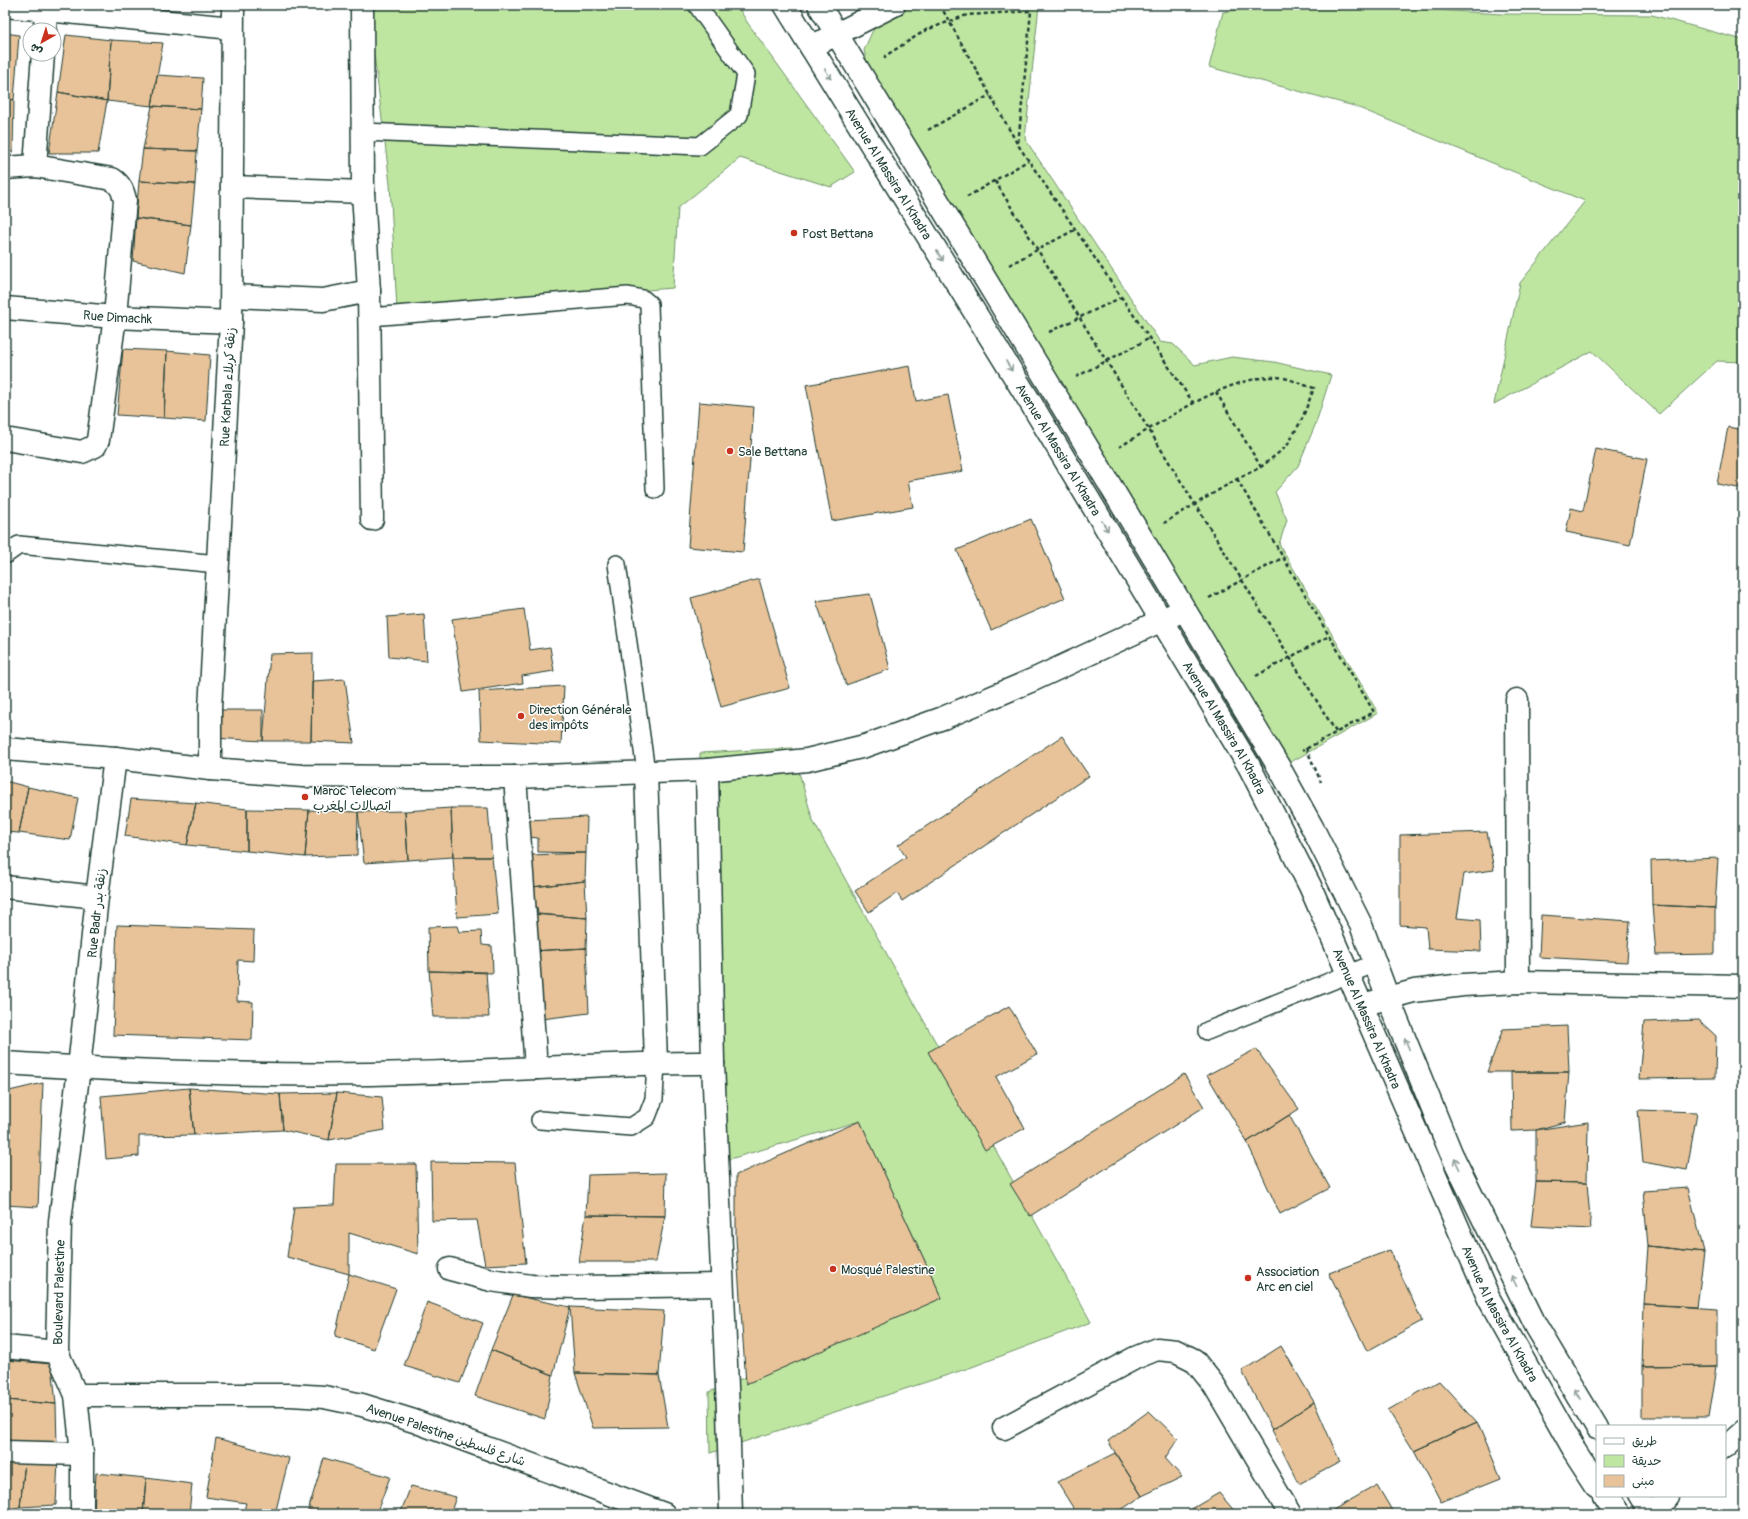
<svg xmlns="http://www.w3.org/2000/svg" width="1748" height="1519" viewBox="0 0 1748 1519" font-family="Pangolin,'Playpen Sans Arabic',sans-serif">
<style>
.green{fill:#bfe6a1;stroke:#6f926a}
.building{fill:#e8c399;stroke:#1f3d34}
.lines{fill:none;stroke-linecap:round;stroke-linejoin:round}
.lane-casing{stroke:#1f3d34;stroke-width:20}
.street-casing{stroke:#1f3d34;stroke-width:25}
.secondary-casing{stroke:#1f3d34;stroke-width:25}
.path{stroke:#1f3d34;stroke-width:2.5;stroke-dasharray:4 3;stroke-linecap:butt}
.lane{stroke:#fff;stroke-width:17}
.street{stroke:#fff;stroke-width:22}
.secondary{stroke:#fff;stroke-width:22}
.oneway{stroke:#8f9e9a}
.poi-dot{fill:#c8321e;stroke:#fff;stroke-width:1.5}
.labels{text-anchor:middle;stroke-width:3;stroke-linejoin:round;paint-order:stroke}
.street-label{font-size:13px;fill:#1f3d34;stroke:#fff}
.poi-label{font-size:13px;fill:#1f3d34;stroke:#fff;text-anchor:start}
</style>
<rect width="100%" height="100%" fill="#fff"/>
<filter id="ink" filterUnits="userSpaceOnUse"><feTurbulence type="fractalNoise" baseFrequency=".025" numOctaves="2"/><feDisplacementMap in="SourceGraphic" scale="8" xChannelSelector="R" yChannelSelector="G"/><feConvolveMatrix kernelMatrix="1 2 1 2 8 2 1 2 1" color-interpolation-filters="sRGB"/></filter>
<g filter="url(#ink)">
<path class="green" d="M368 5H737L747 22 855 172 831 187 740 158 678 208 673 288 397 309 390 184Z
M907 5H1039L1025 139 1160 342 1173 344 1195 365 1232 357 1274 362 1331 375 1316 423 1298 466 1275 492 1287 520 1279 544 1378 713 1282 767 871 80 864 50 872 32 884 17Z
M1271 5H1357L1501 14 1652 15 1743 40V362L1717 361 1659 414 1592 351 1494 404 1520 283 1585 201 1354 106 1209 67 1223 12Z
M792 748 813 821 1091 1322 972 1367 710 1453 709 1392 942 1298 860 1121 706 1166 700 753Z"/>
<path class="building" d="M5 33 19 35 14 100 5 98Z
M66 35 111 40 107 101 58 92Z
M111 40 163 43 152 106 107 101Z
M157 75 203 78 201 109 152 106Z
M58 92 107 101 98 153H49Z
M5 98 14 100 13 152 5 151Z
M152 106 201 109 197 151 143 149Z
M143 149 197 151 195 184 139 181Z
M139 181 195 184 191 225 136 218Z
M136 218 191 225 185 273 133 261Z
M123 349 167 351 164 418 117 415Z
M167 351 210 355 206 421 164 418Z
M910 366 916 401 948 395 963 471 908 481 913 507 832 521 806 385Z
M699 402 754 407 743 552 688 547Z
M1728 427 1743 430V489L1717 484Z
M1596 449 1647 459 1630 545 1566 532 1571 508 1583 511Z
M1031 519 1065 598 991 630 957 550Z
M759 579 790 688 721 707 691 598Z
M870 594 890 669 846 685 816 601Z
M524 609 530 650 550 647 554 671 522 676 523 683 463 692 452 619Z
M424 614 427 661 389 657 387 617Z
M313 653 311 741H263L270 654Z
M345 679 354 743 311 741 312 681Z
M564 686 561 744 481 740 479 691Z
M213 710H263V741L214 738Z
M1062 736 1089 776 902 901 897 893 869 912 855 891 906 857 898 845Z
M5 781 28 787 19 833 5 832Z
M28 787 78 798 70 840 19 833Z
M131 799 196 803 187 845 125 836Z
M196 803 247 809V851L187 845Z
M451 808H488L492 857H453Z
M451 808 453 857 408 860 405 811Z
M247 809 309 810 305 857 247 851Z
M309 810 358 812 357 855 305 857Z
M405 811 408 860 364 863 358 812Z
M587 817 586 853 538 852V838L529 837 528 820Z
M1487 832 1494 870 1464 874 1457 918 1480 920 1481 951 1428 949 1426 927 1400 925V835Z
M586 853 585 881 532 887 531 855Z
M453 857H492L498 914 457 917Z
M1718 858 1715 908 1652 905 1651 861Z
M585 881 587 918 538 914 537 907 529 906 532 887Z
M1652 905 1715 908V954L1656 955Z
M531 914 587 918 586 948 532 951Z
M1541 915 1630 921 1627 962 1539 957Z
M117 925 254 930 253 961 238 960 237 1001 253 1002 252 1040 113 1035Z
M457 926 459 932 481 931 482 945 492 946 493 973 429 971 428 927Z
M586 948 589 1013 534 1020 532 951Z
M429 971 486 972 489 1017H433Z
M1009 1006 1037 1054 996 1077 1025 1128 985 1150 928 1052Z
M1699 1020 1716 1036 1715 1078 1639 1079 1644 1022Z
M1567 1026 1569 1072H1487L1503 1029Z
M1256 1049 1299 1109 1247 1142 1207 1075Z
M1511 1072H1569L1565 1122 1536 1130 1512 1131Z
M1184 1074 1204 1107 1030 1216 1010 1184Z
M43 1083 38 1207 5 1205V1092Z
M189 1088 194 1135 139 1136V1156L106 1159 101 1096Z
M189 1088 280 1094 283 1130 194 1135Z
M337 1093 329 1140 283 1130 280 1094Z
M337 1093 382 1097 385 1130 329 1140Z
M1638 1110 1697 1112 1687 1170 1643 1162Z
M1289 1115 1330 1188 1280 1214 1247 1142Z
M860 1121 942 1298 746 1384 736 1239V1175Z
M1588 1122 1587 1183 1536 1182V1130Z
M431 1162 515 1163 526 1263 485 1265 477 1220 432 1221Z
M336 1164H416L418 1254 349 1233V1274L287 1257 294 1207 334 1205Z
M666 1173 665 1216 586 1215 588 1175Z
M1536 1182 1587 1183 1591 1229 1531 1226Z
M1688 1188 1704 1252 1648 1246 1643 1191Z
M586 1215 665 1216 656 1262H579Z
M1648 1246 1704 1252 1697 1307 1644 1304Z
M1390 1250 1422 1321 1367 1351 1329 1273Z
M349 1274 396 1289 374 1349 335 1336Z
M513 1295 570 1307 553 1375 491 1350Z
M427 1302 483 1323 460 1383 404 1366Z
M1644 1304 1717 1309V1365L1642 1366Z
M570 1307 664 1311 659 1375 575 1373Z
M1281 1346 1314 1402 1272 1430 1242 1371Z
M491 1350 553 1375 545 1419 475 1396Z
M5 1360 6 1400H5Z
M5 1360 52 1364 56 1404 6 1400Z
M1717 1365 1709 1417H1642V1366Z
M575 1373 659 1375 668 1427 593 1428Z
M1439 1381 1477 1422 1414 1451 1388 1410Z
M6 1400 56 1404 57 1447H5Z
M1314 1402 1340 1462 1299 1484 1272 1430Z
M1149 1411 1178 1439 1165 1458 1182 1477 1142 1496 1108 1441Z
M1477 1422 1501 1478 1441 1502 1414 1451Z
M216 1438 289 1458 275 1514H243L246 1503 206 1497Z
M1115 1453 1142 1496 1115 1514H1077L1057 1482Z
M324 1458 390 1477 376 1514H307Z
M58 1459 56 1505 20 1507 25 1462Z
M25 1462 20 1507 5 1509V1463Z
M96 1473 146 1478 143 1514H94Z
M146 1478 192 1484 189 1514H143Z
M1377 1485 1394 1514H1326Z
M411 1486 456 1497 450 1514H400Z
M1219 1493 1237 1514H1183Z"/>
<g class="lines">
<g class="lane-casing">
<path id="lane" d="M363 132 700 146 739 115 746 74 697 5
M370 317 628 296 643 299 649 304 655 489
M5 555 19 545 218 564
M617 564 646 772
M1207 1031 1376 963
M540 1120 631 1127 647 1117 654 1099 656 1062"/>
</g>
<g class="street-casing">
<g id="street">
<path d="M5 6 232 28"/>
<path d="M45 30 46 10"/>
<path d="M811 47 894 5"/>
<path d="M35 166 43 54"/>
<path d="M5 168 35 166 112 179C121 185 123 191 125 200L115 317 98 440 95 446 82 452 5 439"/>
<path d="M232 187 363 192"/>
<path d="M369 291 372 519"/>
<path d="M232 296 323 300 369 291 363 192 362 5"/>
<path id="s1" d="M5 308 115 317 231 322"/>
<path d="M1517 700 1518 982"/>
<path d="M210 769V709L231 322 233 5"/>
<path d="M707 770 713 1063 728 1410 731 1514"/>
<path d="M646 772 656 1062"/>
<path d="M515 777 536 1068"/>
<path d="M5 887 97 897"/>
<path d="M1362 1005 1414 991 1463 985 1518 982 1743 986"/>
<path d="M5 1063C127 1071 249 1076 371 1074 426 1073 481 1071 535 1068 595 1066 653 1062 713 1063"/>
<path d="M450 1269 491 1280 531 1286 579 1287 722 1285"/>
<path d="M5 1347 57 1352"/>
<path d="M76 1395H290L324 1397 362 1405 414 1421 664 1514"/>
<path d="M1004 1428 1135 1358 1157 1349 1176 1351 1194 1360 1214 1385 1290 1514"/>
<path d="M1725 1448 1743 1432"/>
<path d="M5 1452 82 1454"/>
<path id="s2" d="M82 1514V1454L76 1395 57 1352 60 1221 79 1068 97 897 115 758"/>
<path d="M1650 1514 1670 1496"/>
</g>
</g>
<g class="secondary-casing">
<g id="secondary">
<path id="s3" d="M785 5 1032 405 1249 766 1310 886 1489 1299 1573 1448 1597 1485"/>
<path d="M819 5 1092 455 1280 769 1312 827 1361 925 1388 998 1451 1153 1536 1326 1597 1428"/>
<path d="M5 749 115 758 210 769 303 776 406 777H515L707 770 807 760 865 746 943 718 1035 679 1175 614"/>
<path d="M1604 1496 1616 1514"/>
<path d="M1638 1496 1649 1514"/>
</g>
</g>
<path class="path" d="M940 5 1018 145 1194 404
M885 59V56L926 30 967 15 1031 11 1018 145
M928 130 990 95
M995 181 1336 732
M967 197 1029 160
M1009 265 1076 229
M1049 332 1122 297
M1076 377 1150 338
M1216 392 1261 467
M1119 447C1163 422 1226 376 1276 377 1288 377 1302 385 1314 388L1302 419 1287 446 1261 467 1237 479 1164 523
M1237 479 1374 712 1302 751
M1209 598 1284 557
M1256 676 1329 636
M1306 748 1321 782"/>
<use href="#lane" class="lane"/>
<use href="#street" class="street"/>
<use href="#secondary" class="secondary"/>
</g>
<defs><path id="oneway-shaft" d="M-6 0H5M1.5-3L5.5 0L1.5 3" fill="none" stroke-width="1.6" stroke-linecap="round" stroke-linejoin="round"/></defs>
<g class="oneway">
<use href="#oneway-shaft" transform="translate(828 74) rotate(58)"/>
<use href="#oneway-shaft" transform="translate(940 256) rotate(58)"/>
<use href="#oneway-shaft" transform="translate(1009 366) rotate(58)"/>
<use href="#oneway-shaft" transform="translate(1105 526) rotate(59)"/>
<use href="#oneway-shaft" transform="translate(1407 1044) rotate(-112)"/>
<use href="#oneway-shaft" transform="translate(1457 1164) rotate(-116)"/>
<use href="#oneway-shaft" transform="translate(1514 1281) rotate(-116)"/>
<use href="#oneway-shaft" transform="translate(1577 1394) rotate(-121)"/>
</g>
</g>
<g class="poi-dot">
<circle cx="794" cy="233" r="4"/>
<circle cx="730" cy="451" r="4"/>
<circle cx="521" cy="716" r="4"/>
<circle cx="305" cy="797" r="4"/>
<circle cx="833" cy="1269" r="4"/>
<circle cx="1248" cy="1278" r="4"/>
</g>
<g class="labels">
<g class="street-label">
<text dy="5" stroke="none"><textPath href="#s3" startOffset="198">Avenue Al Massira Al Khadra</textPath></text>
<text dy="5" stroke="none"><textPath href="#s1" startOffset="113">Rue Dimachk</textPath></text>
<text transform="translate(227 387) rotate(-87)" y="5">Rue Karbala زنقة كربلاء</text>
<text dy="5" stroke="none"><textPath href="#s3" startOffset="522">Avenue Al Massira Al Khadra</textPath></text>
<text dy="5" stroke="none"><textPath href="#s3" startOffset="846">Avenue Al Massira Al Khadra</textPath></text>
<text transform="translate(96 913) rotate(-84)" y="5">Rue Badr زنقة بدر</text>
<text dy="5" stroke="none"><textPath href="#s3" startOffset="1170">Avenue Al Massira Al Khadra</textPath></text>
<text dy="5" stroke="none"><textPath href="#s2" startOffset="226">Boulevard Palestine</textPath></text>
<text dy="5" stroke="none"><textPath href="#s3" startOffset="1494">Avenue Al Massira Al Khadra</textPath></text>
<text transform="translate(446 1434) rotate(19)" y="5">Avenue Palestine شارع فلسطين</text>
</g>
<g class="poi-label">
<text x="802" y="238">Post Bettana</text>
<text x="738" y="456">Sale Bettana</text>
<text x="529" y="714">Direction Générale<tspan x="529" dy="15">des impôts</tspan></text>
<text x="313" y="795">Maroc Telecom<tspan x="313" dy="15">اتصالات المغرب</tspan></text>
<text x="841" y="1274">Mosqué Palestine</text>
<text x="1256" y="1276">Association<tspan x="1256" dy="15">Arc en ciel</tspan></text>
</g>
</g>
<rect width="1748" height="1519" fill="none" stroke="#fff" stroke-width="20"/>
<rect x="10" y="10" width="1728" height="1499" fill="none" stroke="#1f3d34" stroke-width="1.5" filter="url(#ink)"/>
<rect x="1596" y="1425" width="130" height="72" fill="#ffffff" stroke="#a5b1ae"/>
<rect x="1604" y="1438" width="20" height="6" fill="#ffffff" stroke="#a5b1ae"/>
<text x="1632" y="1445" font-size="12" fill="#1f3d34">طريق</text>
<rect x="1604" y="1455" width="20" height="12" fill="#bfe6a1" stroke="#a5b1ae"/>
<text x="1632" y="1465" font-size="12" fill="#1f3d34">حديقة</text>
<rect x="1604" y="1475" width="20" height="12" fill="#e8c399" stroke="#a5b1ae"/>
<text x="1632" y="1485" font-size="12" fill="#1f3d34">مبنى</text>
<g transform="translate(42 42) rotate(219)"><circle r="19" fill="#ffffff" stroke="#a5b1ae"/>
<path d="M0-3L7 15L0 10L-7 15Z" fill="#c8321e"/>
<text y="-6" font-size="11" font-weight="bold" text-anchor="middle" fill="#1f3d34">ش</text>
</g>
</svg>
